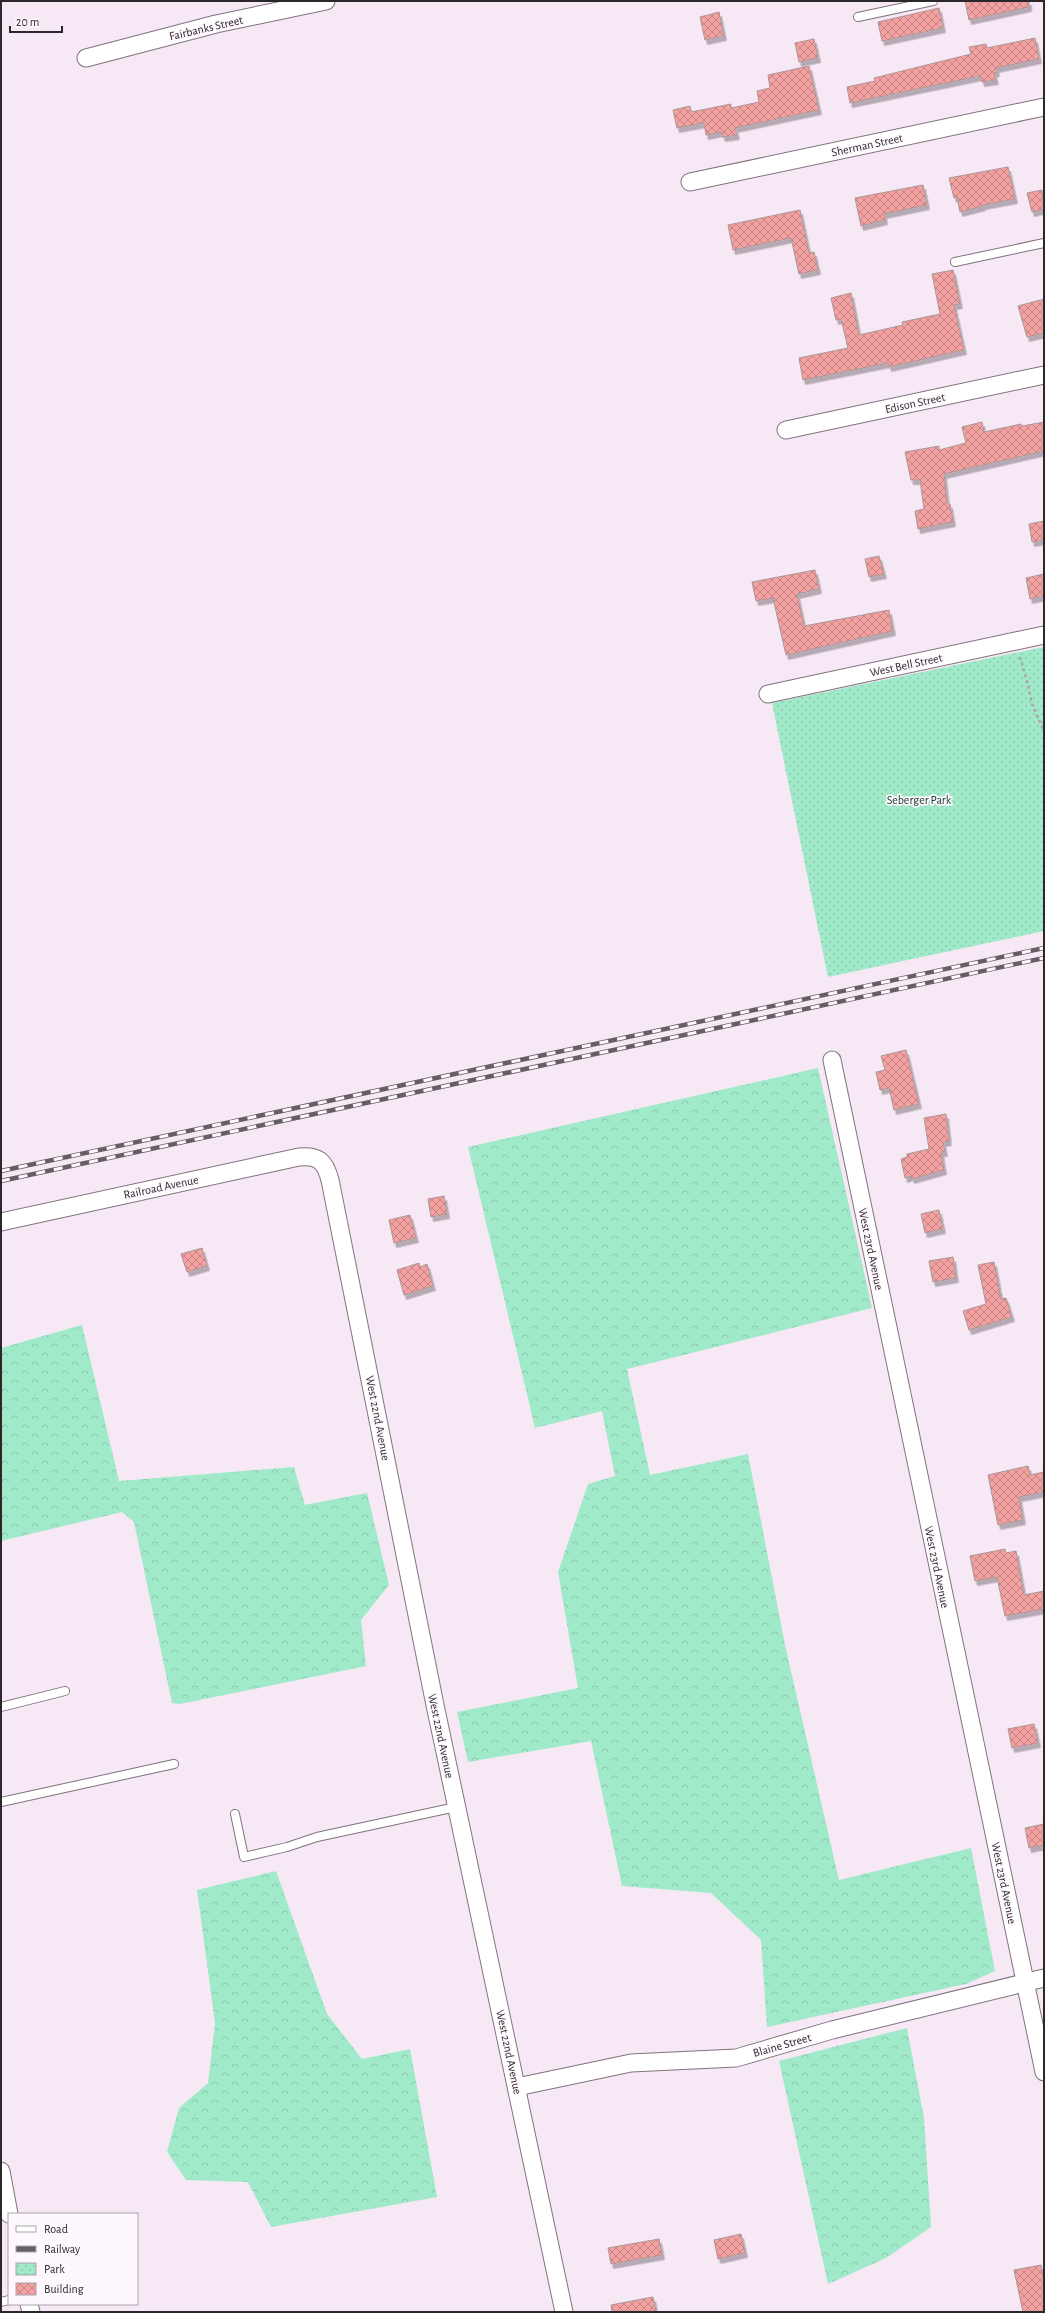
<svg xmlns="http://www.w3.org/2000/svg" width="1045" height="2313" viewBox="0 0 1045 2313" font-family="'Alegreya Sans',sans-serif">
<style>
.forest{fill:url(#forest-crowns)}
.park{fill:url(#park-dots)}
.building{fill:url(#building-cross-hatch);stroke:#aa9696;filter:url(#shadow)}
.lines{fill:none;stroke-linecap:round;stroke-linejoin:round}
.service-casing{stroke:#80737e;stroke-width:10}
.minor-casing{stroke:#80737e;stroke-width:19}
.path{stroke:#afa4ae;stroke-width:2.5;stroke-dasharray:3 3;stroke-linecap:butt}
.service{stroke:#fff;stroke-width:8}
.minor{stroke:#fff;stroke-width:17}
.rail-casing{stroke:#665e65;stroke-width:4.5}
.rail{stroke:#fef8fe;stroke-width:3;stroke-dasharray:9;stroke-linecap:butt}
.labels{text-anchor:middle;stroke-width:3.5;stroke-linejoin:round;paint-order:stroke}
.street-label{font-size:12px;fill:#2c272b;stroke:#fef8fe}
.park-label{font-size:12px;fill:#123829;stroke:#fef8fe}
</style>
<defs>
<pattern id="forest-crowns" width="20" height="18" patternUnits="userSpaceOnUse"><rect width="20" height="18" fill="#a0eac9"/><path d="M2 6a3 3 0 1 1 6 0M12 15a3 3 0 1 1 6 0" fill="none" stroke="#8ac9ad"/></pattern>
<pattern id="park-dots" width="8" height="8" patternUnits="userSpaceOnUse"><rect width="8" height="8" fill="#a0eac9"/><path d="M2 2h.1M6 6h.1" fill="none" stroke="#8ac9ad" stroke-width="1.8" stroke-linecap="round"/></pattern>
<pattern id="building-cross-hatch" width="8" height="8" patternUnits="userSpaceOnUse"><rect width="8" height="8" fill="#f3a1a1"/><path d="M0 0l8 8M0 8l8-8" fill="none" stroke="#c58383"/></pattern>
<filter id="shadow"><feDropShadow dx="2.5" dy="4.5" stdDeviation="0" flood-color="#0004"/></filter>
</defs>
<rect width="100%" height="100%" fill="#f7e8f5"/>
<path class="forest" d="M818 1068 872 1308 627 1369 650 1475 748 1454 785 1645 839 1880 971 1848 995 1971 966 1984 767 2027 761 1940 711 1893 622 1886 591 1741 468 1762 457 1712 578 1688 558 1572 588 1484 615 1476 602 1411 535 1428 468 1147Z
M82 1325 119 1481 294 1467 305 1505 367 1493 389 1585 361 1620 366 1666 180 1704 172 1703 134 1522 122 1512 1 1541V1348Z
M276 1871 327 2014 362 2059 410 2049 437 2197 271 2227 248 2182 186 2180 167 2152 179 2108 208 2083 215 2023 197 1890Z
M907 2028 924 2118 931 2227 886 2258 828 2284 779 2061Z"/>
<path class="park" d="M1044 647V931L828 977 772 703Z"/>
<path class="building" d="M965 1H1029V7L969 20Z
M939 8 943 28 882 41 878 22Z
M719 12 724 36 705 40 700 17Z
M1035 38 1039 59 996 68 997 72 994 73 996 80 982 82 980 76 850 103 847 87 875 81 874 78 971 54 969 47 986 44 987 48Z
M814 39 818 58 799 62 795 43Z
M809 66 819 110 735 128 737 135 723 137 721 132 706 135 704 123 677 128 673 110 690 106 691 112 731 104V108L759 102 757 91 770 88 768 75Z
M1008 167 1015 199 983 205V206L960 212 957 197 954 198 949 178Z
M923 185 927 205 884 214 885 220 861 226 855 198Z
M1042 190 1044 209 1032 212 1027 193Z
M800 210 809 253 814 252 818 270 799 274 791 238 733 250 728 225Z
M953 270 960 304 954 305 964 350 889 367 888 363 803 380 799 358 848 348 841 319 836 320 831 298 851 293 859 335 903 325 902 322 940 314 932 274Z
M1044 299V333L1027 337 1018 306Z
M982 422 984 432 1021 424 1022 426 1044 422V451L944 474 947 504H950L953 522 918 529 915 511 924 509 920 480H911L905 452 939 446V450L966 443 962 427Z
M1044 521V540L1032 542 1029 524Z
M879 556 884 574 869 577 865 559Z
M815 570 819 589 797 594 804 626 889 610 893 631 786 655 773 598 756 601 752 582Z
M1044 574V596L1030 599 1026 578Z
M906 1050 919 1104 894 1110 889 1088 880 1090 876 1072 885 1070 881 1056Z
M946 1114 949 1141 943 1142 945 1152H941L944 1170 912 1179 911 1176 905 1178 901 1159 907 1157V1154L929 1149 924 1118Z
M444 1196 447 1214 431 1217 428 1199Z
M939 1210 943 1229 925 1233 921 1214Z
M410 1215 416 1238 394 1243 389 1220Z
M202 1248 207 1266 187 1272 181 1254Z
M953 1257 956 1278 933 1282 929 1261Z
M994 1262 1001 1299 1006 1298 1012 1317 969 1330 963 1311 986 1304 978 1265Z
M419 1263 420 1267 427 1264 433 1286 404 1295 397 1270Z
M1028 1466 1030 1475 1044 1472V1492L1019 1497 1023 1520 998 1525 988 1475Z
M1005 1549 1006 1553 1016 1551 1024 1595 1044 1591V1609L1005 1616 997 1577 975 1581 970 1556Z
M1034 1724 1038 1743 1012 1748 1008 1729Z
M1044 1824V1845L1029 1848 1025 1828Z
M741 2234 745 2253 718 2259 714 2240Z
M659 2239 662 2255 611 2264 608 2248Z
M1041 2265 1044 2279V2312H1023L1014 2270Z
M653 2297 656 2312H612L611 2305Z"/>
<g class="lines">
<g class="service-casing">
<path id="service" d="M858 17 933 1
M955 262 1044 243
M1 1707 65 1691
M1 1802 174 1764
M235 1814 244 1857 287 1847 317 1837 456 1807
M1 2302 9 2300"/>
</g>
<g class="minor-casing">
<path id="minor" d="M86 58 216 24 326 1
M690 182 1044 107
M786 430 1044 375
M768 694 1044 635
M832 1060 1044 2072
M1 1222 299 1157C318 1155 325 1161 330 1180L435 1705 564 2312
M517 2087 631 2063 736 2058 832 2030 1044 1978
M1 2171 9 2214
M29 2304 31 2312"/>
</g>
<path class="path" d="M1020 657 1027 681 1032 704 1044 731"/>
<use href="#service" class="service"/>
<use href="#minor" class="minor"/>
<g class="rail-casing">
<path id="rail" d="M1 1171 1044 948
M1 1181 1044 958"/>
</g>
<use href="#rail" class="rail"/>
</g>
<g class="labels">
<g class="street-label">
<text transform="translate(206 28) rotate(-13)" y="4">Fairbanks Street</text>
<text transform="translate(867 145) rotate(-12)" y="4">Sherman Street</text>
<text transform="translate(915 403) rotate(-12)" y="4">Edison Street</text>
<text transform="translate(906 665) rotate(-12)" y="4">West Bell Street</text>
<text transform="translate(161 1187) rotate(-12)" y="4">Railroad Avenue</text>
<text transform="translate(871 1249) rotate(78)" y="4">West 23rd Avenue</text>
<text transform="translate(378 1418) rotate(79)" y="4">West 22nd Avenue</text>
<text transform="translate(937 1567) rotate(78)" y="4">West 23rd Avenue</text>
<text transform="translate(441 1736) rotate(78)" y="4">West 22nd Avenue</text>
<text transform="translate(1004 1883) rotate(78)" y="4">West 23rd Avenue</text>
<text transform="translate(782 2045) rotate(-16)" y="4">Blaine Street</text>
<text transform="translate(509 2052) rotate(78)" y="4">West 22nd Avenue</text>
</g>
<g class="park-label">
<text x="919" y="804">Seberger Park</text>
</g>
</g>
<rect width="1045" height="2313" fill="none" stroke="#2c272b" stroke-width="4"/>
<rect x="8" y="2213" width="130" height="92" fill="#fef8fe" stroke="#aaa4aa"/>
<rect x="16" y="2226" width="20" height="6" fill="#ffffff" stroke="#aaa4aa"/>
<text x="44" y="2233" font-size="12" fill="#2c272b">Road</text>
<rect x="16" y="2246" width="20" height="6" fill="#665e65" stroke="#aaa4aa"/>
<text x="44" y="2253" font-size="12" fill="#2c272b">Railway</text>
<rect x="16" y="2263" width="20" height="12" fill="url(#park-dots)" stroke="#aaa4aa"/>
<text x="44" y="2273" font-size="12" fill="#2c272b">Park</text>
<rect x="16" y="2283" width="20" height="12" fill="url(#building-cross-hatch)" stroke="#aaa4aa"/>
<text x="44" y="2293" font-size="12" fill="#2c272b">Building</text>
<path d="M10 26v6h52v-6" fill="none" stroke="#2c272b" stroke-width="2"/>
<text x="16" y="26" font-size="12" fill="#2c272b" stroke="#fef8fe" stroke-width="3" paint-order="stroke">20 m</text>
</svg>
